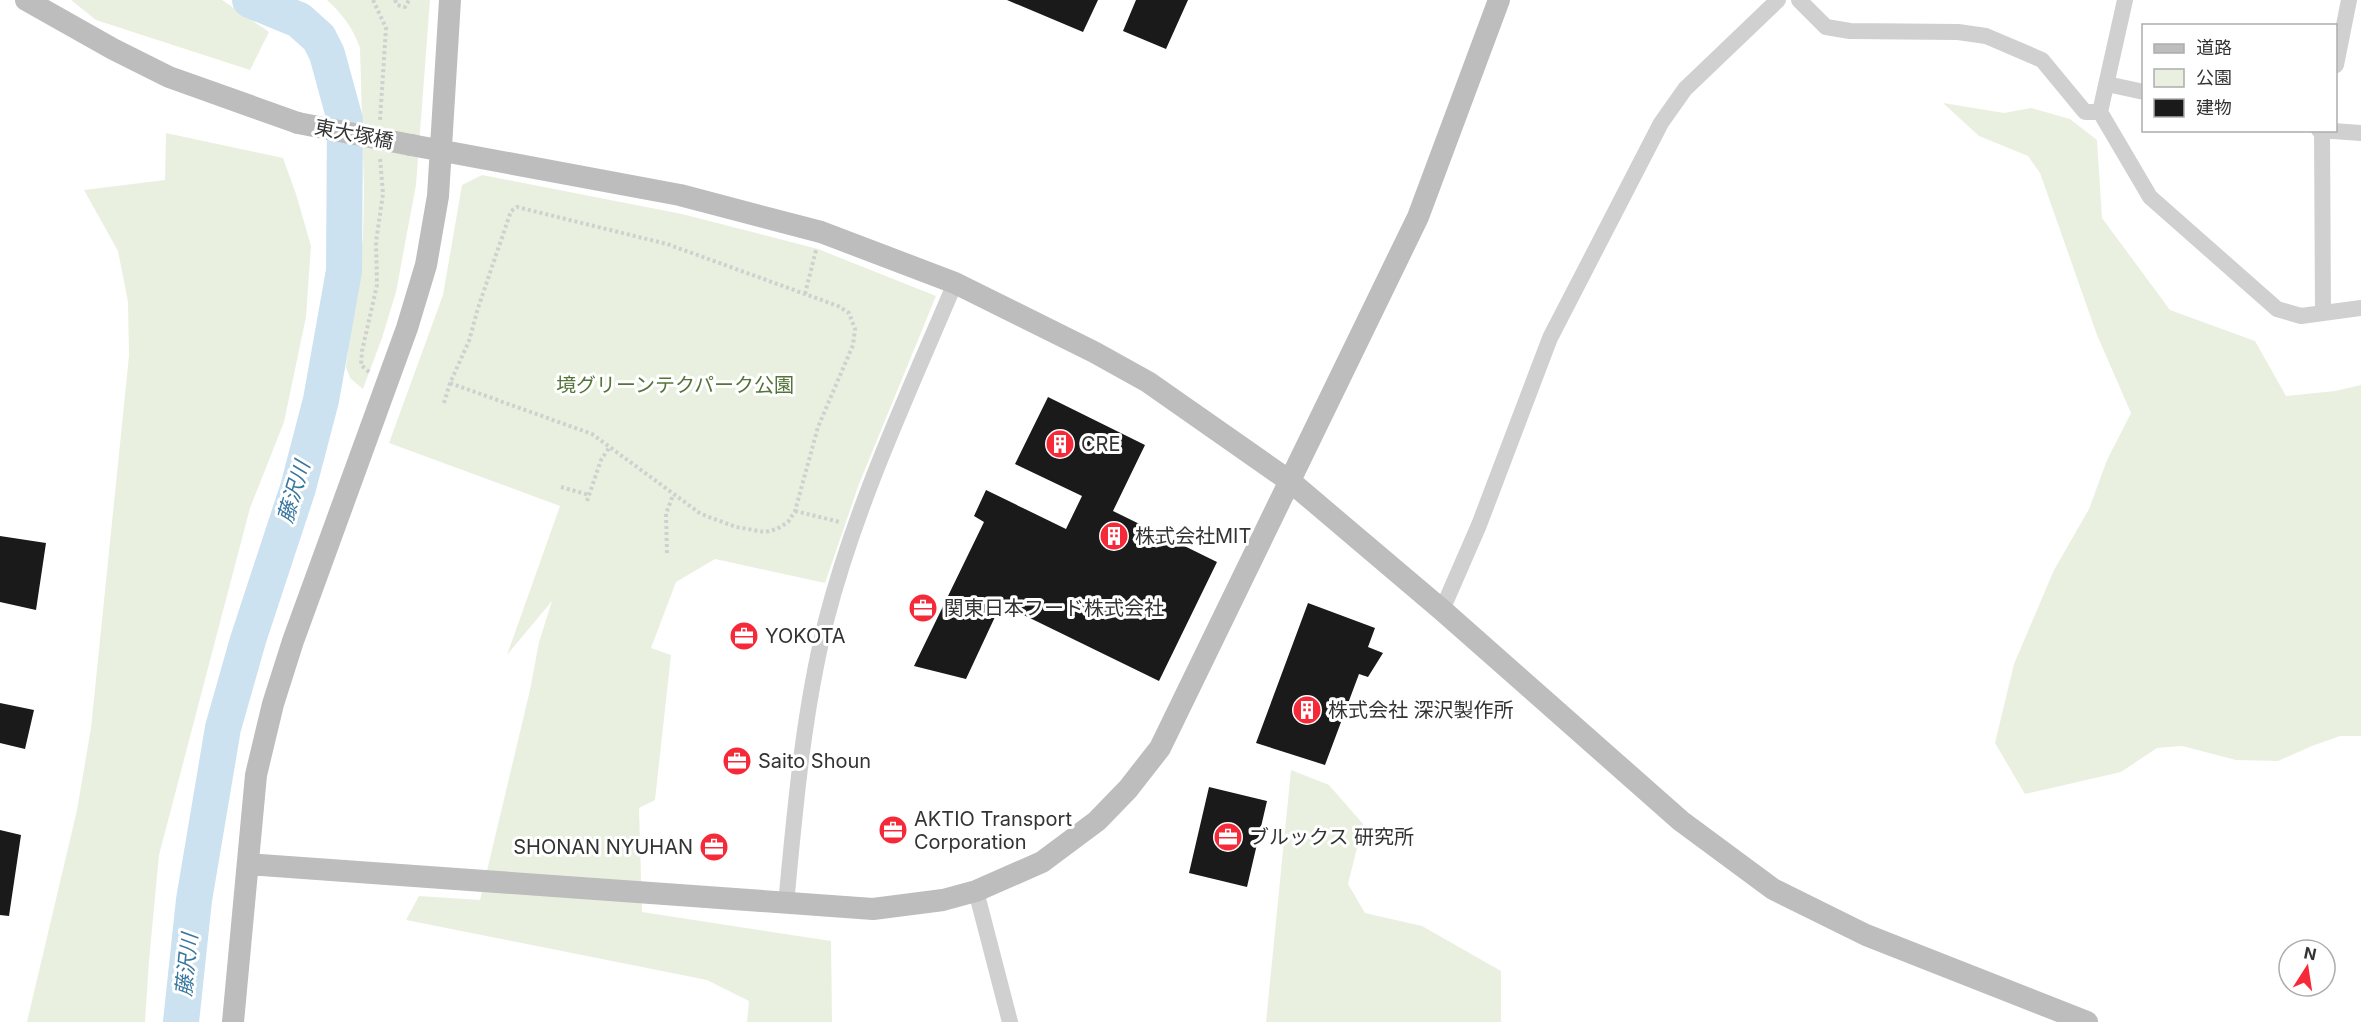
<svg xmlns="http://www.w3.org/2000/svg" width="2361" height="1022" viewBox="0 0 2361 1022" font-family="Inter,'Noto Sans JP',sans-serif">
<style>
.green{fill:#e9f0e0}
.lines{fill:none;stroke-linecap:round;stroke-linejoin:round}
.river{stroke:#cce2f1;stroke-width:36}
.building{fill:#1a1a1a}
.path{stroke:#d0d0d0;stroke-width:4;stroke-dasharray:3 3;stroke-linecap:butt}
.street{stroke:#d0d0d0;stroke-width:16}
.secondary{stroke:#bdbdbd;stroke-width:22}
.secondary-bridge{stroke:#bdbdbd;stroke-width:22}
.labels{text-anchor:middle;stroke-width:6;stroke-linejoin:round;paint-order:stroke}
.street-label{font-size:20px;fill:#333;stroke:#fff}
.park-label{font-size:20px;fill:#55743a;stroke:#fff}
.poi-label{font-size:20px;fill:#333;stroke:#fff;text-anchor:start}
.water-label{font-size:21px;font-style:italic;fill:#37769f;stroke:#fff}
</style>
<rect width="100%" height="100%" fill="#fff"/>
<path class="green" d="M71 0H222L269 32 250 70 96 20Z
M327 0H430L416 185 396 292 382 338 363 389 350 378 346 367 363 237 364 191 360 48C353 28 343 15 327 0Z
M1943 103 2004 113 2031 108 2070 119 2097 140 2102 218 2170 310 2255 341 2286 396 2335 391 2361 385V736H2340L2312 746 2278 761 2236 760 2182 746 2157 748 2121 772 2025 794 1995 743 2014 664 2054 570 2089 509 2107 460 2131 413 2097 335 2040 173 2028 156 1979 136Z
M166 133 283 158 296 194 311 246 306 317 284 422 250 508 159 855 149 961 145 1022H27L77 810 91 728 129 356 128 302 118 251 84 190 165 180Z
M482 175 682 214 818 249 936 296 859 484 825 583 715 559 676 582 651 648 671 655 655 800 639 808 642 912 831 941 832 1022H747L749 1001 707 980 406 920 419 896 480 900 530 690 539 642 552 601 507 655 560 506 389 443 443 295 462 185Z
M1291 770 1329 785 1363 824 1348 884 1365 913 1422 926 1501 971V1022H1266Z"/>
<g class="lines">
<path class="river" d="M181 1022 194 900 223 728 248 640 298 488 321 400 344 271 345 120 327 54 319 38 299 20 250 0"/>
</g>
<path class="building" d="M1007 0H1098L1083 32Z
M1136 0H1188L1166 49 1123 31Z
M1048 397 1145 445 1113 511 1217 562 1159 681 1001 604 966 679 914 666 984 522 974 516 986 490 1066 529 1082 496 1015 464Z
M0 536 46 543 36 610 0 602Z
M1308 603 1375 628 1368 647 1383 653 1368 677 1359 674 1325 765 1256 743Z
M0 703 34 710 25 749 0 743Z
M1209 787 1267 801 1247 887 1189 873Z
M0 830 21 835 9 916 0 915Z"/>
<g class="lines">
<path class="path" d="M373 0 386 28 380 120
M395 0 397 5 405 7 409 0
M805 294 816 250
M369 372 361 365 362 351 377 285 376 242 383 194 380 158
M444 403 450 383 469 341 478 308 511 211 517 207 667 244 838 306 849 313 855 329 853 345 818 427 795 511 788 522 777 529 765 532 736 527 701 514 592 434 450 383
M561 487 589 495
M587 501 601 460 609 448
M795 511 840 522
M667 553 666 514 673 495"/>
<path class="street" d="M1799 0 1826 27 1850 31 1958 32 1986 36 2042 60 2085 112H2100
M2125 0 2100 112 2150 197 2277 309 2301 316 2361 308
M2336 65 2349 0
M2107 84 2144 92
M2319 130 2361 133
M2322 130 2323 313
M1442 610 1479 525 1550 338 1661 123 1685 89 1778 0
M976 891 1010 1022
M786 904C795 809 803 714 826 621 856 504 908 394 955 283"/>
<path class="secondary" d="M26 0 113 49 169 77 298 123
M411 145 680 195 821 232 955 283 1094 352 1148 382 1291 482 1442 610 1681 821 1773 889 1866 935 2087 1022
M248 864 873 909 943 900 976 891 1042 862 1097 821 1128 789 1160 748 1418 217 1499 0
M233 1022 256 775 273 704 293 641 407 328 426 265 438 196 450 0"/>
<path class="secondary-bridge" d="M298 123 411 145"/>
</g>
<defs>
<g id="building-disc" transform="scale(1.5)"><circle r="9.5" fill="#f62938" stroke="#fff"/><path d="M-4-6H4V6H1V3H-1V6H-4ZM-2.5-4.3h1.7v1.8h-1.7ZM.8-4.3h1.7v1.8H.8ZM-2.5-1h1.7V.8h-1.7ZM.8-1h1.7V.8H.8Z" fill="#fff"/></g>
<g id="office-disc" transform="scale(1.5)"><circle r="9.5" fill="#f62938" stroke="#fff"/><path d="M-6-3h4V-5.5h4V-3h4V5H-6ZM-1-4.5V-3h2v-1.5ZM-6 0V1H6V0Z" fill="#fff"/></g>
</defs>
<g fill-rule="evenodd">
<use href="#building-disc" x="1060" y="444"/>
<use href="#building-disc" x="1114" y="536"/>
<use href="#office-disc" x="923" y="608"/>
<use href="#office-disc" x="744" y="636"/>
<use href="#building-disc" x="1307" y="710"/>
<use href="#office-disc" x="737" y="761"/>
<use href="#office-disc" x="893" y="830"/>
<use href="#office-disc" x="1228" y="837"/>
<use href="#office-disc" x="714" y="847"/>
</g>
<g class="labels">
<g class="street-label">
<text transform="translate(354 134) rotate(11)" y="7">東大塚橋</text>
</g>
<g class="park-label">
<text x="675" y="392">境グリーンテクパーク公園</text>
</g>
<g class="poi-label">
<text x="1081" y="451">CRE</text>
<text x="1135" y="543">株式会社MIT</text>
<text x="944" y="615">関東日本フード株式会社</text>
<text x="765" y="643">YOKOTA</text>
<text x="1328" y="717">株式会社 深沢製作所</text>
<text x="758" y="768">Saito Shoun</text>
<text x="914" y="826">AKTIO Transport<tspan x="914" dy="23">Corporation</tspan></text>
<text x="1249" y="844">ブルックス 研究所</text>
<text x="693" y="854" text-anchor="end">SHONAN NYUHAN</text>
</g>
<g class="water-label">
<text transform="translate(294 492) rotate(-73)" y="7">藤沢川</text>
<text transform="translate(187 965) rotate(-84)" y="7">藤沢川</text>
</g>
</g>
<rect x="2142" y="24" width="195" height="108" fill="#ffffff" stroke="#adadad" stroke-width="1.5"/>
<rect x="2154" y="44" width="30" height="9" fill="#bdbdbd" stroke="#adadad" stroke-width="1.5"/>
<text x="2196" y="54" font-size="18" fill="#333333">道路</text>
<rect x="2154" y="69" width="30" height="18" fill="#e9f0e0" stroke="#adadad" stroke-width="1.5"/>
<text x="2196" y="84" font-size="18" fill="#333333">公園</text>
<rect x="2154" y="99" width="30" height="18" fill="#1a1a1a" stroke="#adadad" stroke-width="1.5"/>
<text x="2196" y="114" font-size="18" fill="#333333">建物</text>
<g transform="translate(2307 968) rotate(12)"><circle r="28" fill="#ffffff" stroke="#adadad" stroke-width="1.5"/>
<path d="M0-4.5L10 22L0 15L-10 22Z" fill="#f62938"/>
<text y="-9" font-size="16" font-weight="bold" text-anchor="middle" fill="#333333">N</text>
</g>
</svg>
